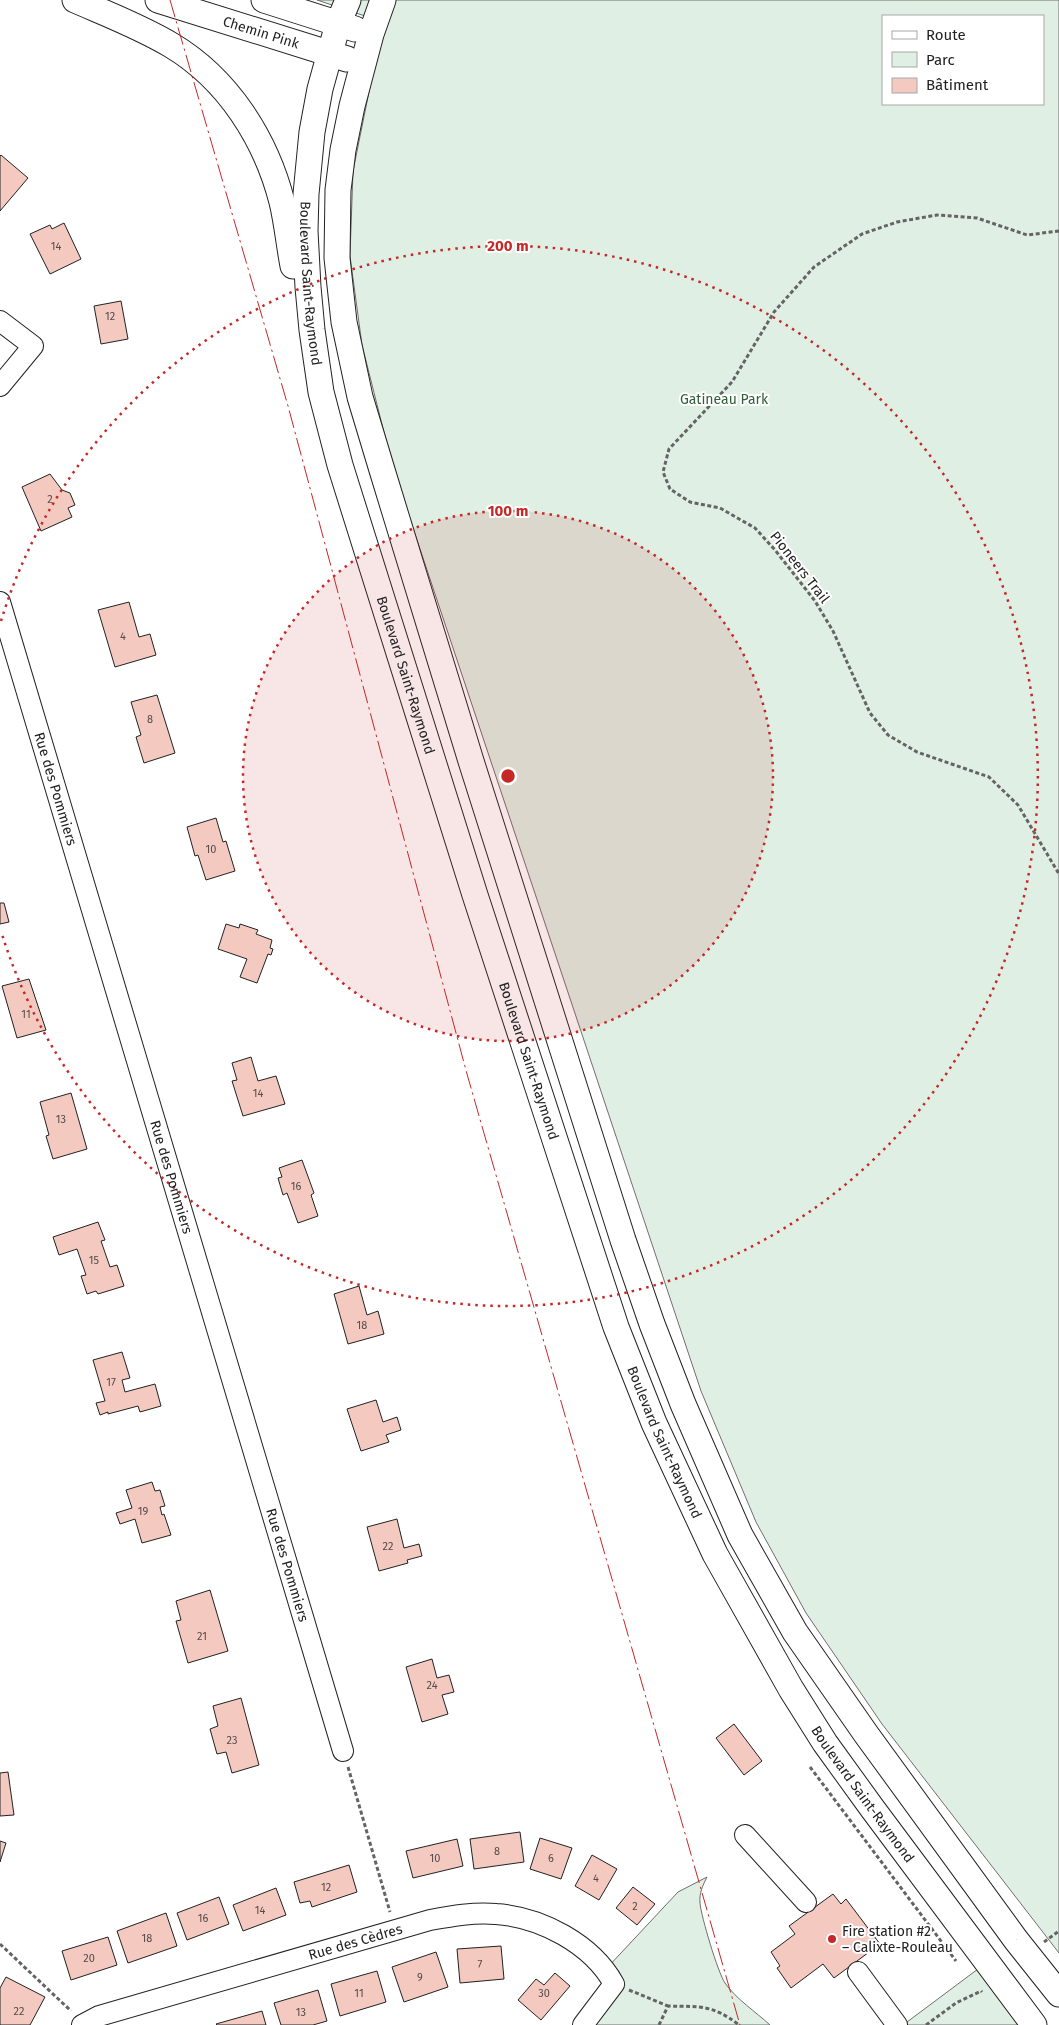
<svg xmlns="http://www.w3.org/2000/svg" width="1059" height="2025" viewBox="0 0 1059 2025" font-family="'Fira Sans',sans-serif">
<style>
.green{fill:#e0efe3;stroke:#6f6f6f;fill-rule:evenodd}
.building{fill:#f3c9c0;stroke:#222}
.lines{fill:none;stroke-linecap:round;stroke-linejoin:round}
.minor-casing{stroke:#222;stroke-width:22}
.major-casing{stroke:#222;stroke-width:27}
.path{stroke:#646464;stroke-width:3;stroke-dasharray:4 2.5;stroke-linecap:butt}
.minor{stroke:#fff;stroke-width:20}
.major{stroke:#fff;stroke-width:25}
.power{stroke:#c62828;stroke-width:1;stroke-dasharray:18 4 2.5 4;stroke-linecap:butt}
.ring{fill:none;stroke:#c62828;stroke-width:2.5;stroke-dasharray:2.5 5}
.poi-dot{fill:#c62828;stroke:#fff;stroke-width:2}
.labels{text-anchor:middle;stroke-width:4;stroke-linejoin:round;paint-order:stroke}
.number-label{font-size:11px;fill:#564c4a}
.street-label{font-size:14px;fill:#222;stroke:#fff}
.park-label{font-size:14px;fill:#2f5e38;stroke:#fff}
.poi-label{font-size:14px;fill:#222;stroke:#fff;text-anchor:start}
.centre{fill:#c62828;stroke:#fff;stroke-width:2.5}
.ring-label{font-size:15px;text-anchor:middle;font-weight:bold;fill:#c62828;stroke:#fff;stroke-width:4;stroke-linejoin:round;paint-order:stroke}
</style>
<rect width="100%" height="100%" fill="#fff"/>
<path class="green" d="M317 0H1059V1953L882 1724 806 1613 756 1522 701 1391 393 468 362 345 350 256 353 171 372 77 386 23ZM883 16H1043V104H883Z
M707 1877C703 1885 699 1893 700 1903 701 1916 718 1973 725 1983 736 1999 756 2012 770 2025H583L614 1984 606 1969 678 1892Z
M986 1963 1034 2025H903Z"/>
<path class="building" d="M1 155 28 178 0 211V156Z
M64 223 81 259 50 274 30 234 50 225 52 229Z
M121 301 128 339 101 344 94 306Z
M50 474 62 490 70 493 75 505 68 508 72 517 41 531 22 487Z
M129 602 139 637 150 634 156 655 115 667 98 610Z
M157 695 175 753 144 763 136 737 141 735 131 702Z
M216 818 223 842 226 841 235 871 206 880 198 855 195 856 187 827Z
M0 903H4L9 922 0 924Z
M226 924 239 928 240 924 258 930 256 934 272 940 270 948 273 949 271 955 268 954 257 983 240 977 247 959 218 949Z
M29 979 46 1030 17 1038 2 986Z
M251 1057 258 1081 276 1076 285 1104 243 1116 232 1081 237 1080 232 1063Z
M71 1093 87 1149 53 1159 46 1136 49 1135 40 1102Z
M302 1160 314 1193 311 1195 318 1216 298 1223 287 1193 283 1195 278 1178 282 1177 279 1168Z
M98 1222 105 1240 101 1241 110 1267 117 1265 124 1286 98 1294 96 1291 87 1294 81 1276 86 1275 77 1249 59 1255 53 1237Z
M359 1286 367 1315 378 1311 384 1334 348 1344 334 1294Z
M122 1352 130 1378 122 1380 125 1392 155 1384 161 1406 140 1412 138 1406 108 1414V1412L100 1415 96 1403 105 1401 93 1360Z
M376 1400 383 1422 397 1417 401 1430 386 1435 389 1442 361 1451 347 1409Z
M152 1482 155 1491 160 1490 165 1506 160 1507 162 1515 164 1514 171 1535 142 1543 135 1519 120 1524 116 1513 132 1508 126 1490Z
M397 1519 404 1548 419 1544 422 1556 407 1560 408 1563 379 1571 367 1527Z
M210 1590 228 1651 188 1663 176 1621 181 1620 176 1601Z
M432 1659 437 1678 449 1675 454 1692 442 1695 448 1714 422 1722 406 1667Z
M241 1698 259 1765 232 1773 226 1752 217 1754 210 1729 218 1726 213 1706Z
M734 1724 762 1761 744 1775 716 1738Z
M8 1772 14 1815 0 1816V1773Z
M520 1832 524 1862 474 1869 470 1839Z
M540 1838 572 1848 561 1879 530 1869Z
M457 1839 463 1866 413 1878 406 1851Z
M0 1841 6 1843 0 1862Z
M592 1855 617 1869 599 1900 575 1886Z
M349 1865 357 1892 312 1907 310 1901 300 1903 294 1882Z
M633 1887 655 1904 637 1925 616 1908Z
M276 1888 286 1915 243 1931 233 1905Z
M833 1894 841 1904 846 1899 880 1944 834 1978 823 1964 791 1988 777 1968 780 1966 771 1952 795 1934 789 1926Z
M219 1897 229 1924 187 1940 177 1913Z
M166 1913 177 1946 128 1963 117 1931Z
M108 1937 117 1965 71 1980 62 1951Z
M501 1946 504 1979 460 1983 457 1949Z
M436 1952 448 1987 404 2002 392 1967Z
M377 1971 386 2002 340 2016 331 1984Z
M555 1973 570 1986 541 2020 518 2000 536 1979 544 1985Z
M6 1977 45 1997 30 2025H0V1988Z
M318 1990 327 2021 313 2025H281L274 2003Z
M262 2011 266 2025H217L216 2024Z"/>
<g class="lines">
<g class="minor-casing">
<g id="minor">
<path d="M0 321 33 346 0 386"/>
<path id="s1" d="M0 602 343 1751"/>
<path d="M745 1835 806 1902"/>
<path d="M858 1972 897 2025"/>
<path id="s2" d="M82 2025 99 2016 430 1920C452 1916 474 1912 496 1914 541 1917 592 1944 614 1984L583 2025"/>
</g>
</g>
<g class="major-casing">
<g id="major">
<path d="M75 0C107 14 141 27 171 45 228 79 266 139 282 202 287 223 289 245 293 266"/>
<path id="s3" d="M158 0 347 59"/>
<path d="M264 0 355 29"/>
<path id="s4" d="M348 0 338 24 320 89 312 132 306 194 305 231 308 287 312 330 321 392 340 465 475 895 616 1327 654 1423 715 1554 791 1689 825 1743 872 1808 1034 2025"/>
<path d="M383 0 371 34 352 106 343 150 338 190 337 258 344 322 360 397 382 470 471 761 623 1240 652 1324 683 1404 740 1535 795 1632 866 1734 1016 1940 1059 1994"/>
</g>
</g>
<path class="path" d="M1059 231 1027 235 977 218 937 215 897 222 862 234 814 267 774 312 732 382 669 449 663 472 670 489 690 502 720 508 755 528 775 550 815 601 833 631 870 713 888 735 917 752 989 777 1018 805 1059 874
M348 1767 390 1912
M810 1767 956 1961
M1044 1942 1059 1931
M0 1944 71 2011
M629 1990 668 2006
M659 2025 668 2006C700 2007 712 2004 739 2025
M926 2025 956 2003 981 1991 982 1992"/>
<use href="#minor" class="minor"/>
<use href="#major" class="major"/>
<path class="power" d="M170 0 288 406 467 1074 740 2025"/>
</g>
<circle cx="508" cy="776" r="265" fill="#c62828" fill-opacity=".12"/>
<g class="ring">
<circle cx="508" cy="776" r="265"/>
<path d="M1 621A530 530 0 1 1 1 931"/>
</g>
<circle class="poi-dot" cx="832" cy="1939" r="5"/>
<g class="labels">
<g class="number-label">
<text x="56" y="250">14</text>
<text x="110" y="320">12</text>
<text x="50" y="503">2</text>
<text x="123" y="640">4</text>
<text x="150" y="723">8</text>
<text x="211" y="853">10</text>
<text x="26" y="1018">11</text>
<text x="258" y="1097">14</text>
<text x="61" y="1123">13</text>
<text x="296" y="1190">16</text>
<text x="94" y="1264">15</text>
<text x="362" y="1329">18</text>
<text x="111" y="1386">17</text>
<text x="143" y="1515">19</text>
<text x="388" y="1550">22</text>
<text x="202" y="1640">21</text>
<text x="432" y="1689">24</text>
<text x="232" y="1744">23</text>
<text x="497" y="1855">8</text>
<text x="435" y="1862">10</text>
<text x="551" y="1862">6</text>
<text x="596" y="1882">4</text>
<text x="326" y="1891">12</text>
<text x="635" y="1910">2</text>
<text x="260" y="1914">14</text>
<text x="203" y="1922">16</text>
<text x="147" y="1942">18</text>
<text x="89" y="1962">20</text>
<text x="480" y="1968">7</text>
<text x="420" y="1981">9</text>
<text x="359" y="1997">11</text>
<text x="544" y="1997">30</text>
<text x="19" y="2015">22</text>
<text x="301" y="2016">13</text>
</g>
<g class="street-label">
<text dy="5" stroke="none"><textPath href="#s3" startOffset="108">Chemin Pink</textPath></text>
<text dy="5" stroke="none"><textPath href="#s4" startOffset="289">Boulevard Saint-Raymond</textPath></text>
<text transform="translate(800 567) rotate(52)" y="5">Pioneers Trail</text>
<text dy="5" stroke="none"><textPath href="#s4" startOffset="694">Boulevard Saint-Raymond</textPath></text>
<text dy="5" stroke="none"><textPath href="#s1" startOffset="195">Rue des Pommiers</textPath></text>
<text dy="5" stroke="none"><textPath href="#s4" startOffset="1099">Boulevard Saint-Raymond</textPath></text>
<text dy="5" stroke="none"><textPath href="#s1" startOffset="600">Rue des Pommiers</textPath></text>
<text dy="5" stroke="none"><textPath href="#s4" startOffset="1504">Boulevard Saint-Raymond</textPath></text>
<text dy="5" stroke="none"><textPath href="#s1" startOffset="1005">Rue des Pommiers</textPath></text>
<text dy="5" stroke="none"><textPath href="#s4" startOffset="1909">Boulevard Saint-Raymond</textPath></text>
<text dy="5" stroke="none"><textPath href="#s2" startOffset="286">Rue des Cèdres</textPath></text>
</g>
<g class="park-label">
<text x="724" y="404">Gatineau Park</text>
</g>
<g class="poi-label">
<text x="842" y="1936">Fire station #2<tspan x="842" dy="16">– Calixte-Rouleau</tspan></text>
</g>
</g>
<circle cx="508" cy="776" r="8" class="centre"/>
<g class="ring-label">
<text x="508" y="251">200 m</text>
<text x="508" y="516">100 m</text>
</g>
<rect x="882" y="15" width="162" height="90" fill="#ffffff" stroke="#a7a7a7"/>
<rect x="892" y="31" width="25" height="8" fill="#ffffff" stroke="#a7a7a7"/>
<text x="926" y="40" font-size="15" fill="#222222">Route</text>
<rect x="892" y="52" width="25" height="15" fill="#e0efe3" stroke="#a7a7a7"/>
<text x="926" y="65" font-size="15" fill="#222222">Parc</text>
<rect x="892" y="78" width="25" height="15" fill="#f3c9c0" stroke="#a7a7a7"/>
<text x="926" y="90" font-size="15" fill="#222222">Bâtiment</text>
</svg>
